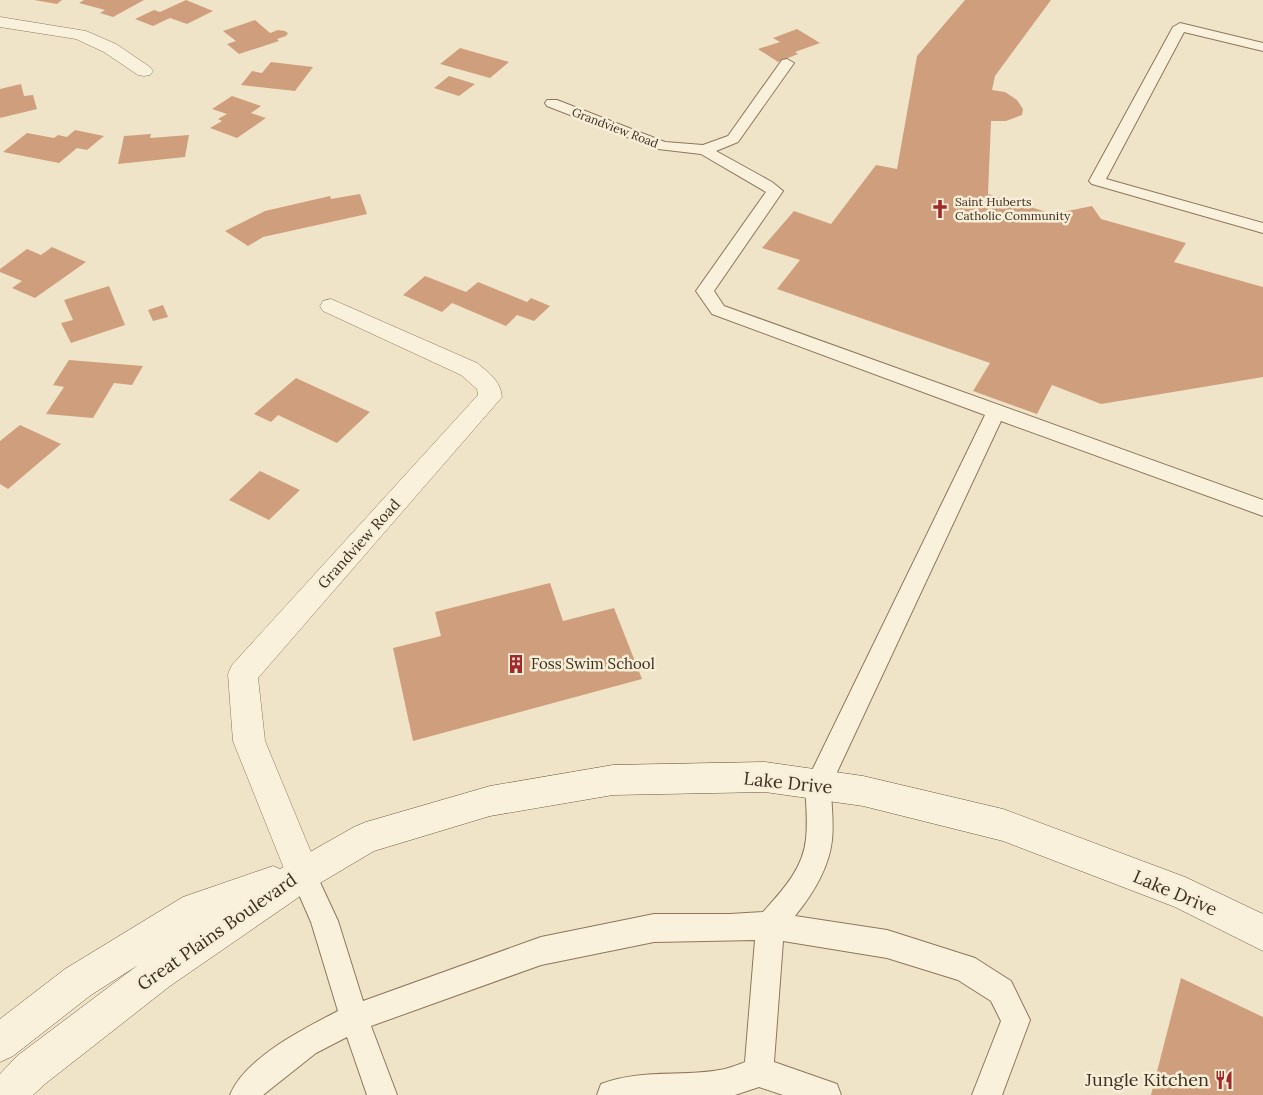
<svg xmlns="http://www.w3.org/2000/svg" width="1263" height="1095" viewBox="0 0 1263 1095" font-family="Lora,serif">
<style>
.building{fill:#cf9f7d}
.lines{fill:none;stroke-linecap:round;stroke-linejoin:round}
.lane-casing{stroke:#8d765c;stroke-width:2}
.street-casing{stroke:#8d765c;stroke-width:1}
.secondary-casing{stroke:#6f573f;stroke-width:1}
.lane{fill:#faf1dc;fill-rule:evenodd}
.street{fill:#faf1dc;fill-rule:evenodd}
.secondary{fill:#faf1dc;fill-rule:evenodd}
.labels{text-anchor:middle;stroke-width:5;stroke-linejoin:round;paint-order:stroke}
.far-street-label{font-size:12px;fill:#3d2e20;stroke:#f7eed8}
.far-poi-label{font-size:12px;fill:#3d2e20;stroke:#f7eed8;text-anchor:start}
.street-label{font-size:15px;fill:#3d2e20;stroke:#f7eed8}
.poi-label{font-size:15px;fill:#3d2e20;stroke:#f7eed8;text-anchor:start}
.near-street-label{font-size:18px;fill:#3d2e20;stroke:#f7eed8}
.near-poi-label{font-size:18px;fill:#3d2e20;stroke:#f7eed8;text-anchor:end}
</style>
<rect width="100%" height="100%" fill="#f0e4c8"/>
<path class="building" d="M34 0H62L57 4Z
M84 0H144L113 17 100 13 105 10 79 3Z
M186 0 213 11 187 24 170 18 153 26 135 19 154 10 160 12Z
M965 0H1051L995 76 992 90 1005 92 1017 100 1023 109 1022 115 1006 121H991L988 194 1053 214 1092 206 1101 219 1186 243 1174 262 1263 287V377L1101 404 1052 385 1037 414 973 391 990 363 777 289 800 260 762 248 794 211 831 224 876 165 897 169 917 56Z
M255 20 270 33 278 30 285 31 288 33 286 36 277 39 279 41 239 54 227 44 236 41 223 31Z
M797 29 820 43 795 52 798 54 778 62 758 49 780 42 773 38Z
M460 48 509 62 490 78 440 64Z
M271 62 313 67 295 91 241 85 252 71 262 73Z
M449 76 475 84 459 96 434 88Z
M21 84 24 96 33 95 37 109 0 118V89Z
M232 96 261 106 251 113 266 118 237 138 210 128 222 121 218 119 227 114 212 109Z
M75 130 104 136 87 150 77 148 59 163 3 152 27 133 54 138 58 135 67 137Z
M151 134 150 138 189 135 185 157 118 164 124 136Z
M360 194 367 214 263 237 248 246 225 231 265 211 330 196 331 199Z
M52 247 86 262 35 298 12 288 22 281 0 272V269L27 249 41 255Z
M425 276 466 292 478 282 527 302 531 298 550 306 534 321 517 315 506 326 452 303 442 312 403 295Z
M109 286 125 325 71 343 61 323 73 320 64 300Z
M163 305 168 317 153 321 148 310Z
M69 360 143 366 132 385 114 383 93 418 46 414 64 387 53 385Z
M296 378 370 412 337 443 278 415 271 422 254 414Z
M20 425 61 444 8 489 0 484V441Z
M260 471 300 490 269 520 229 500Z
M550 583 563 621 614 608 642 679 413 741 393 648 441 636 435 612Z
M1181 978 1263 1017V1095H1151Z"/>
<g class="lines">
<g class="lane-casing">
<path id="lane" d="M1180 23 1263 43V51L1184 32 1106 179 1263 223V233L1092 184 1089 181 1173 27Z
M787 59 794 63 738 142 716 151 772 182 783 191 714 291 724 306 1263 500V516L1001 421 831 785C831 803 834 822 832 840 829 868 813 894 795 916L887 930 975 958 1011 981 1030 1020 1002 1095H972L1001 1021 991 1001 958 980 887 958 783 941 774 1062 837 1084 841 1095H783L759 1087 735 1095H597L601 1084C639 1069 681 1077 719 1070 728 1069 737 1065 745 1062L755 940 654 942 541 965 371 1026 397 1095H367L347 1037 316 1053 263 1095H230C245 1058 303 1029 338 1011L311 922 290 874 294 865 303 861 312 865 338 921 363 1001 541 937 654 914H730L763 912C782 891 803 869 806 839 808 821 806 803 805 785L985 415 712 314 696 291 766 192 701 154 658 149 547 106 545 103 547 100H557L665 142 703 145 728 136 782 60Z"/>
</g>
<g class="street-casing">
<path id="street" d="M0 17 86 31 116 44 150 67 153 71 150 75 144 76 138 75 104 52 76 39 0 27Z
M331 299 477 363C490 374 500 380 502 397L258 678 265 741 320 874 315 886 303 891 291 886 233 741 228 674 232 665 478 395 477 389 461 375 323 311 320 306 323 301Z"/>
</g>
<g class="secondary-casing">
<path id="secondary" d="M765 762 863 776 1003 809 1185 877 1263 914V951L1175 907 1003 841 863 806 765 792 613 795 490 816 374 851 315 886 170 986 45 1084 33 1095H0V1074L17 1056 138 965 91 995 13 1056 0 1062V1019L65 969 183 897 273 866 280 869 354 827 366 822 490 786 613 765Z"/>
</g>
<use href="#lane" class="lane"/>
<use href="#street" class="street"/>
<use href="#secondary" class="secondary"/>
</g>
<defs>
<g id="church-bare" transform="scale(1.5)"><path d="M-1.2-6h2.4v3.5h3.3v2.4h-3.3V6h-2.4V-.1h-3.3v-2.4h3.3Z" fill="#9e2a2b" stroke="#f7eed8" stroke-width="2.5" paint-order="stroke"/></g>
<g id="building-bare" transform="scale(1.5)"><path d="M-4-6H4V6H1V3H-1V6H-4ZM-2.5-4.3h1.7v1.8h-1.7ZM.8-4.3h1.7v1.8H.8ZM-2.5-1h1.7V.8h-1.7ZM.8-1h1.7V.8H.8Z" fill="#9e2a2b" stroke="#f7eed8" stroke-width="2.5" paint-order="stroke"/></g>
<g id="restaurant-bare" transform="scale(1.5)"><path d="M-5-6h1v4h1v-4h1v4h1v-4h1v5L-1.5 .5V6h-2V.5L-5-1ZM5-6V6H3V1.5H1.5Q1.5-4 5-6Z" fill="#9e2a2b" stroke="#f7eed8" stroke-width="2.5" paint-order="stroke"/></g>
</defs>
<g fill-rule="evenodd">
<use href="#church-bare" x="940" y="209"/>
<use href="#building-bare" x="516" y="664"/>
<use href="#restaurant-bare" x="1224" y="1080"/>
</g>
<g class="labels">
<g class="far-street-label">
<text transform="translate(615 128) rotate(21)" y="4">Grandview Road</text>
</g>
<g class="far-poi-label">
<text x="955" y="206">Saint Huberts<tspan x="955" dy="14">Catholic Community</tspan></text>
</g>
<g class="street-label">
<text transform="translate(359 544) rotate(-48)" y="5">Grandview Road</text>
</g>
<g class="poi-label">
<text x="531" y="669">Foss Swim School</text>
</g>
<g class="near-street-label">
<text transform="translate(788 783) rotate(6)" y="6">Lake Drive</text>
<text transform="translate(1175 893) rotate(23)" y="6">Lake Drive</text>
<text transform="translate(217 932) rotate(-35)" y="6">Great Plains Boulevard</text>
</g>
<g class="near-poi-label">
<text x="1209" y="1086">Jungle Kitchen</text>
</g>
</g>
</svg>
